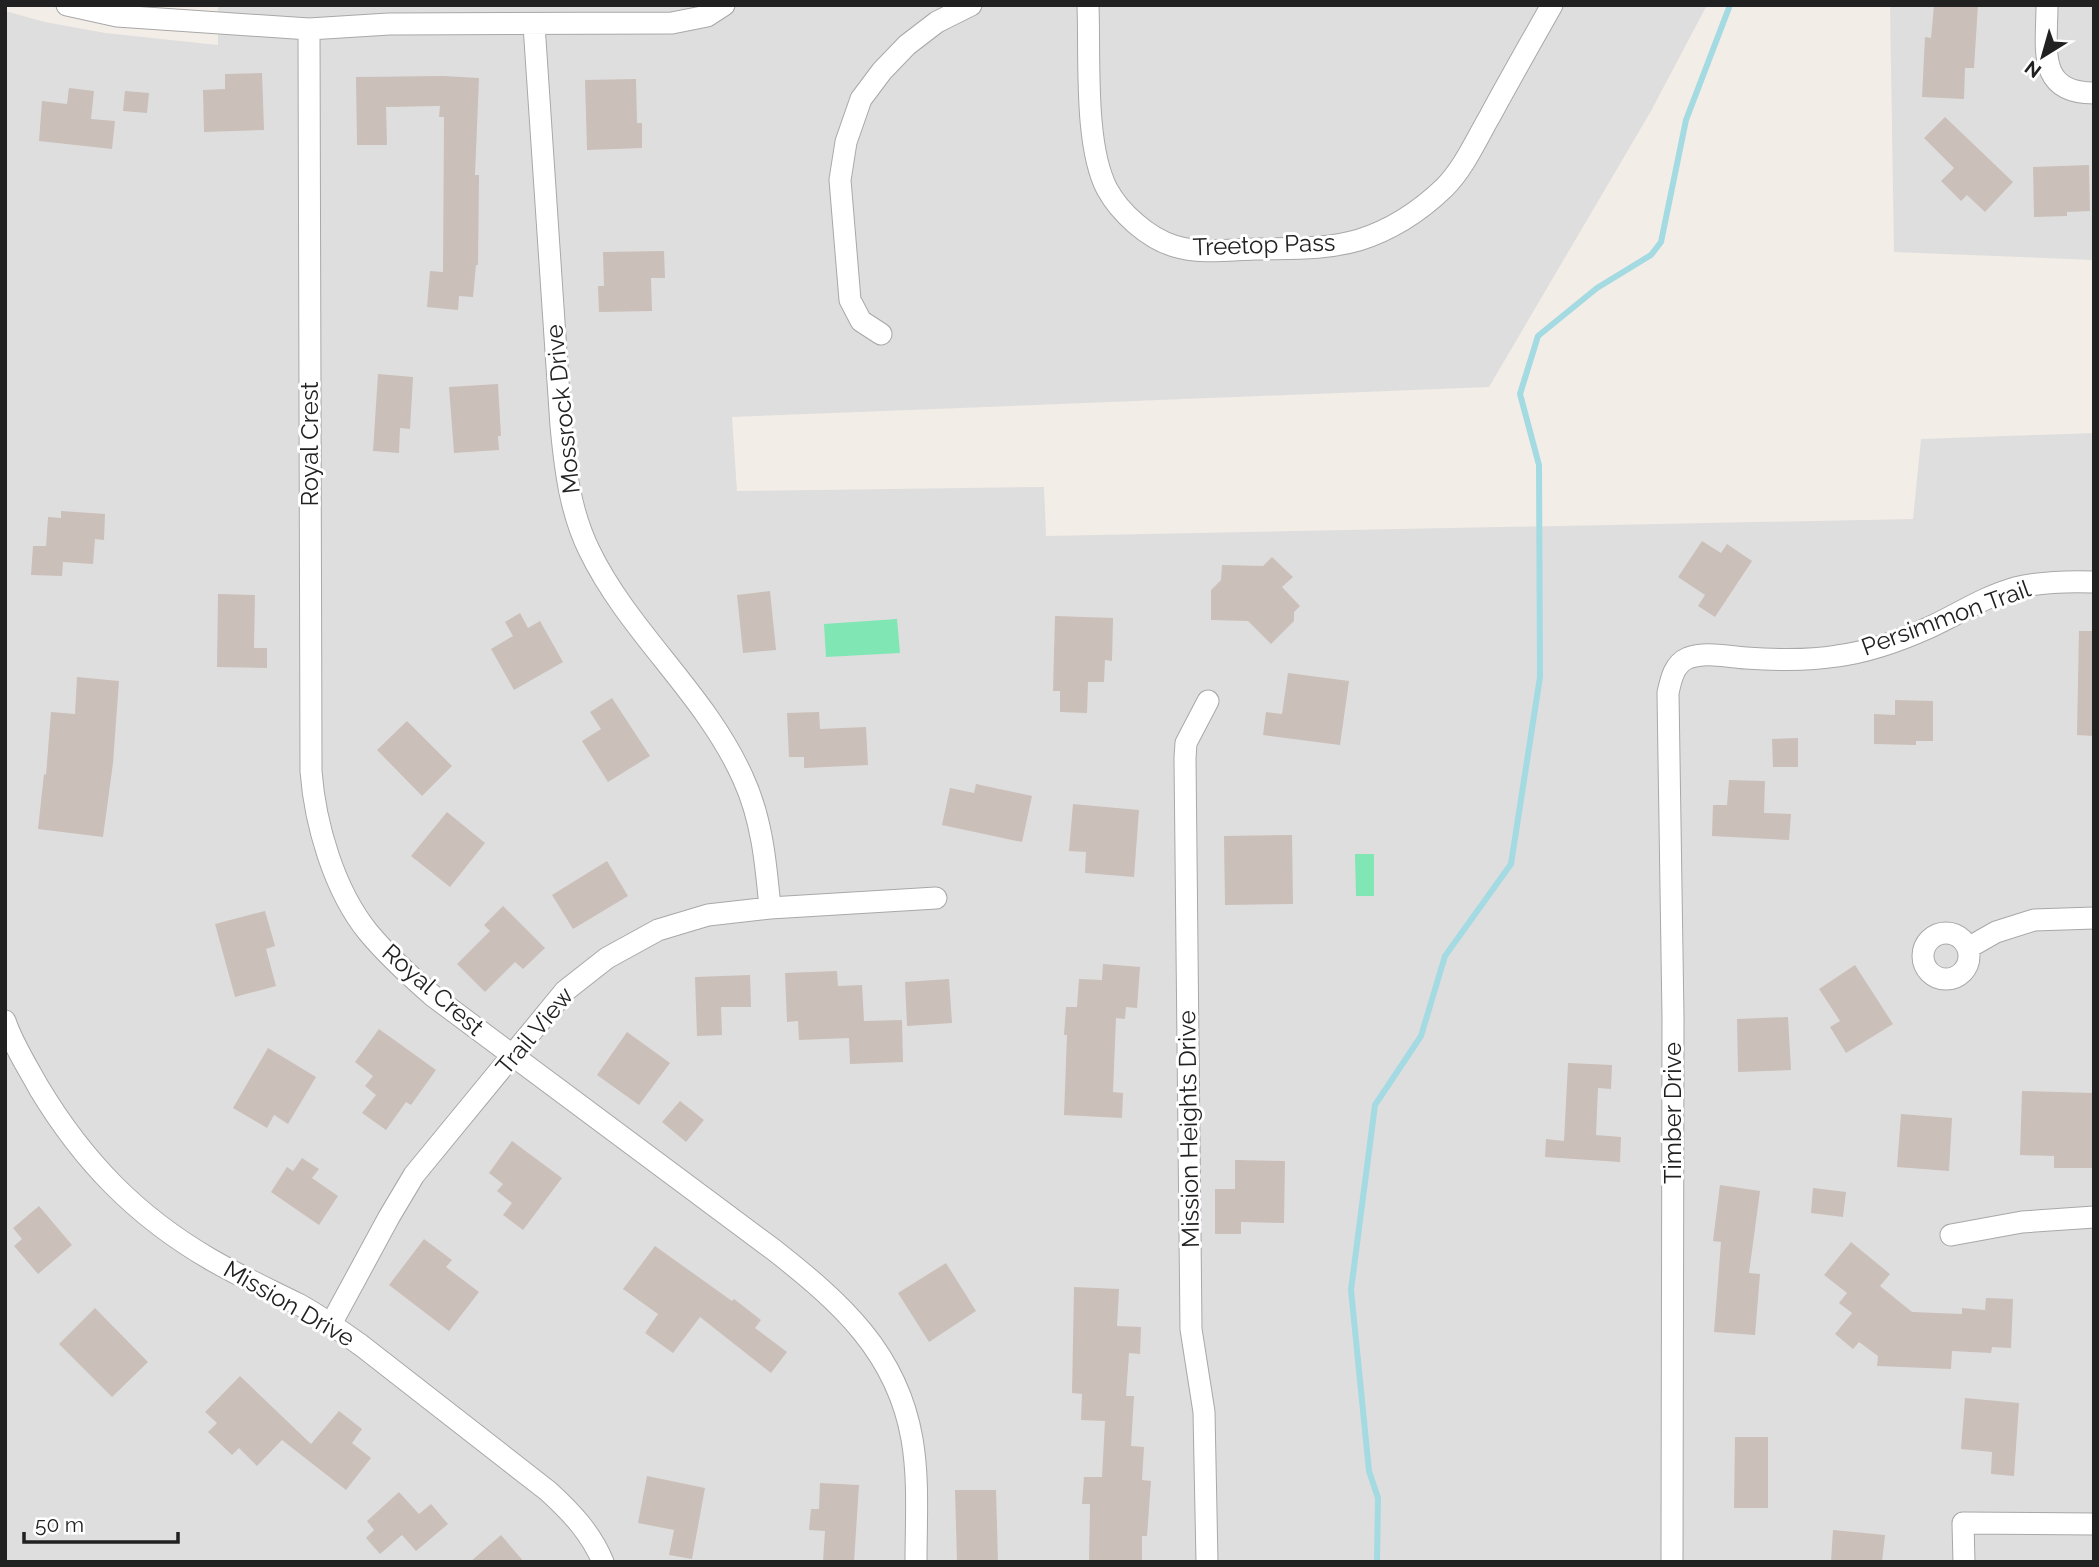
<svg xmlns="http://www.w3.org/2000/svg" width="2099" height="1567" viewBox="0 0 2099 1567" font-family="Raleway,sans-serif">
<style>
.residential{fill:#dfdede}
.pitch{fill:#7fe6b4}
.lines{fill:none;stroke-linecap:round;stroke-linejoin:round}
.stream{stroke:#a4dae2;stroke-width:6}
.building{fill:#cabfb9}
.street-casing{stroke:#a8a8a8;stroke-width:23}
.street{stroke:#fff;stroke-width:21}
.labels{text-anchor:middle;stroke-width:6;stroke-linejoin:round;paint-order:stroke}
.street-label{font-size:24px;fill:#212121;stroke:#fff}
</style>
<rect width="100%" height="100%" fill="#f2ede7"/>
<path class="residential" d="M196 5H1707L1651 111 1489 387 732 417 737 491 1044 487 1046 536 1913 519 1921 439 2094 433V1562H5V11L45 22 105 33 218 45V7Z
M1890 5H2094V260L1894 252Z"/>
<path class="pitch" d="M897 619 900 653 826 657 824 624Z
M1355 854H1374V896H1356Z"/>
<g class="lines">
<path class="stream" d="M1377 1562 1378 1498 1369 1471 1351 1290 1375 1105 1421 1036 1445 956 1511 864 1540 677 1539 465 1520 394 1538 336 1597 288 1651 255 1661 242 1686 120 1730 5"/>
</g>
<path class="building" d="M1934 5H1978L1974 68H1965L1964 99 1922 97 1925 37 1931 38Z
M262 73 264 130 204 132 203 90 225 89V74Z
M444 76 479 78 475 175H479L478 265H476L473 297 459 296 458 310 427 307 430 271 443 272 444 117H439L440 106 386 107 387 145H357L356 77Z
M636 79 637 123H642V148L587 150 585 80Z
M69 88 94 91 91 119 115 121 112 149 39 141 42 101 67 104Z
M125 91 149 93 147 113 123 111Z
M1945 117 2013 182 1985 212 1967 195 1961 201 1941 181 1954 168 1924 138Z
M2089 165 2090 211 2067 212V216L2034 217 2033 167Z
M664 251 665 278H651L652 311 599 312 598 286H604L603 252Z
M378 374 413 377 410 429 400 428 399 453 373 451Z
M498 384 501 436H498L499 450 454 453 449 387Z
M61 511 105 514 104 540 95 539 93 564 63 562 62 576 31 575 33 546H46L48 517 61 518Z
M1702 541 1721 553 1727 544 1752 561 1715 617 1698 606 1705 595 1678 577Z
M1272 557 1293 577 1282 587 1300 606 1294 612V621L1271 644 1248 621 1211 620V590L1221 580 1222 565 1263 566Z
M770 591 776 650 743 653 737 595Z
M218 594 255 595 254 648H267V668L217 667Z
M520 613 528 628 540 621 563 662 514 690 491 649 513 636 505 622Z
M1055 616 1113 618 1112 661 1105 660 1104 682H1088L1087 713 1060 712V691H1053Z
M2079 631H2094V736L2077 735Z
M1288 673 1349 681 1340 745 1263 735 1266 712 1282 714Z
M77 677 119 681 113 763 103 837 38 829 44 774 46 775 51 712 75 714Z
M612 698 650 756 608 782 582 741 601 729 590 712Z
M1895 700 1933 701V741H1916V745L1874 744V714L1895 715Z
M819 712 820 729 866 727 868 765 804 768V757H789L787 713Z
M407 721 452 766 422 796 377 750Z
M1798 738V767H1773L1772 739Z
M1729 780 1765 781 1764 813 1791 814 1789 840 1712 836 1713 805H1727Z
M976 784 1032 796 1022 842 942 825 950 788 974 793Z
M1073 804 1139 810 1134 877 1085 873 1086 852 1069 851Z
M447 812 485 843 450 887 411 856Z
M1292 835 1293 904 1225 905 1224 836Z
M607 861 628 896 573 929 552 895Z
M503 906 545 948 523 969 515 962 485 992 457 964 490 931 484 925Z
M265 911 275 946 266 949 276 986 235 997 215 924Z
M1103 964 1140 967 1137 1008 1126 1007 1125 1019 1116 1018 1113 1092 1123 1093 1122 1118 1064 1115 1067 1035H1064L1066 1007H1077L1079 979 1102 980Z
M1855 965 1893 1024 1846 1053 1830 1027 1840 1021 1819 989Z
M837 971 838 986 862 985 864 1021 902 1020 903 1062 850 1064 849 1038 799 1040 798 1021 787 1022 785 973Z
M750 975 751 1007H721L722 1035 697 1036 695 977Z
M949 979 952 1023 907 1026 905 982Z
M1788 1017 1791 1070 1738 1072 1737 1019Z
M379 1029 436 1070 411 1105 406 1102 386 1130 362 1113 376 1095 365 1086 373 1076 355 1062Z
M627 1032 670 1063 639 1105 597 1075Z
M268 1048 316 1077 288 1124 274 1115 267 1128 233 1108Z
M1568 1063 1612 1065 1611 1089 1598 1088 1596 1135 1621 1137 1620 1162 1545 1157 1546 1139 1564 1141Z
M2022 1091 2094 1093V1168H2054V1156L2020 1155Z
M680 1101 704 1120 686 1142 662 1122Z
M1901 1114 1952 1118 1949 1171 1897 1167Z
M512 1141 562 1178 523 1230 503 1215 512 1203 497 1191 503 1184 489 1173Z
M302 1158 319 1169 312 1178 338 1196 319 1225 271 1192 287 1167 293 1171Z
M1235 1160 1285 1161 1284 1223 1241 1222V1234H1215V1189H1235Z
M1720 1185 1760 1191 1749 1273 1760 1274 1755 1335 1714 1332 1721 1242 1713 1241Z
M1813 1188 1846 1192 1843 1217 1811 1213Z
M39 1206 72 1245 38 1274 14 1246 22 1239 13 1228Z
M424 1239 452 1260 446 1267 479 1292 449 1331 389 1285Z
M1851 1242 1890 1274 1880 1286 1912 1312 1962 1314V1308L1985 1310 1986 1298 2013 1299 2011 1348 1992 1347 1991 1353 1952 1351 1951 1369 1877 1366 1878 1356 1859 1342 1853 1349 1835 1334 1852 1313 1839 1303 1847 1293 1824 1275Z
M655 1246 732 1301 734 1299 761 1320 755 1328 787 1352 771 1373 700 1317 673 1353 645 1333 658 1314 623 1289Z
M946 1263 976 1311 929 1342 898 1293Z
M1074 1287 1119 1289 1117 1326 1141 1327 1140 1354 1129 1353 1126 1396H1134L1131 1446 1144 1447 1142 1480 1151 1481 1147 1536H1142V1562H1089L1090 1504H1082L1084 1477H1102L1105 1421 1081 1420 1082 1394 1072 1393Z
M95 1308 148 1362 112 1397 59 1344Z
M240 1376 311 1444 339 1411 362 1429 352 1443 371 1458 346 1490 282 1440 257 1466 239 1448 232 1455 208 1432 217 1423 205 1412Z
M1965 1398 2019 1403 2014 1476 1991 1474 1992 1452 1961 1449Z
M1735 1437H1768V1508H1734Z
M647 1476 705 1488 692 1559 669 1555 674 1530 638 1523Z
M820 1483 859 1485 854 1562H823L825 1531 809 1530 811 1509H819Z
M955 1490H996L998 1562H957Z
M399 1492 419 1514 431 1504 448 1524 416 1551 402 1535 380 1554 366 1538 374 1530 367 1521Z
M1833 1530 1885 1535 1882 1562H1831Z
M501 1535 524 1562H470Z"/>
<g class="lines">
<g class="street-casing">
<path id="street" d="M67 5 117 16 309 29 389 24 672 23 707 16 724 5
M1088 5C1090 56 1084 145 1107 189 1120 213 1148 238 1174 246 1200 254 1227 250 1254 249 1289 248 1325 250 1359 240 1391 230 1420 211 1444 188 1464 168 1476 140 1490 116 1510 79 1531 42 1552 5
M2047 5C2047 48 2036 93 2094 93
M534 25 561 426C565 468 570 511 589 550 629 633 705 693 743 778 762 819 766 864 770 908
M309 29 311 771C315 824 334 890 368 932 387 955 410 976 433 996L774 1250C840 1302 897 1352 912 1439 919 1479 916 1521 916 1562
M881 334 861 321 850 300 840 180 846 142 861 99 882 71 907 45 937 22 971 5
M1923 956a23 23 0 1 1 46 0a23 23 0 1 1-46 0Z
M1968 948 1996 932 2034 920 2094 918
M5 1021C13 1045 27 1066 39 1088 83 1161 136 1216 210 1259 239 1276 270 1290 300 1305 322 1317 342 1332 362 1346L548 1491C571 1512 591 1533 603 1562
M1951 1235 2022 1222 2094 1217
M331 1324 389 1217 414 1175 565 991 607 958 658 930 708 915 770 908 936 898
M1207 1562 1204 1412 1191 1329 1185 758 1186 743 1208 701
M1672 1562 1673 1018 1668 693C1671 679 1674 664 1688 658 1706 651 1728 657 1746 658 1776 660 1807 661 1837 656 1868 652 1899 641 1928 628 1957 615 1983 597 2015 588 2040 582 2068 581 2094 582
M1964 1562 1963 1523 2094 1524"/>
</g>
<use href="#street" class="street"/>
</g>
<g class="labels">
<g class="street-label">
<text transform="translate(1264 245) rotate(-2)" y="8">Treetop Pass</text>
<text transform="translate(563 409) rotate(-96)" y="8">Mossrock Drive</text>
<text transform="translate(310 444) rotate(-90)" y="8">Royal Crest</text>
<text transform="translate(1946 618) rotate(-20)" y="8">Persimmon Trail</text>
<text transform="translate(433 990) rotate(41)" y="8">Royal Crest</text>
<text transform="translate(535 1031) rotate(-50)" y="8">Trail View</text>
<text transform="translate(1673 1113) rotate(-90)" y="8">Timber Drive</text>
<text transform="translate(1189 1129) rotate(-91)" y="8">Mission Heights Drive</text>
<text transform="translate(289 1304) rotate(30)" y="8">Mission Drive</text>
</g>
</g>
<rect width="2099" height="1567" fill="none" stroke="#212121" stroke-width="14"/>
<g transform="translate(2043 56) rotate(217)" stroke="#ffffff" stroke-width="5" paint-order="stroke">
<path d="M0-5L12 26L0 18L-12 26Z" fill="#212121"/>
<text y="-10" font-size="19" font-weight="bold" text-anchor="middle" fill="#212121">N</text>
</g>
<path d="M24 1532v10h154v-10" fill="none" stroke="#212121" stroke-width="3.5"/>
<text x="35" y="1532" font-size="21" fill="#212121" stroke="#ffffff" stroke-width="5" paint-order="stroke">50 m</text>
</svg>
